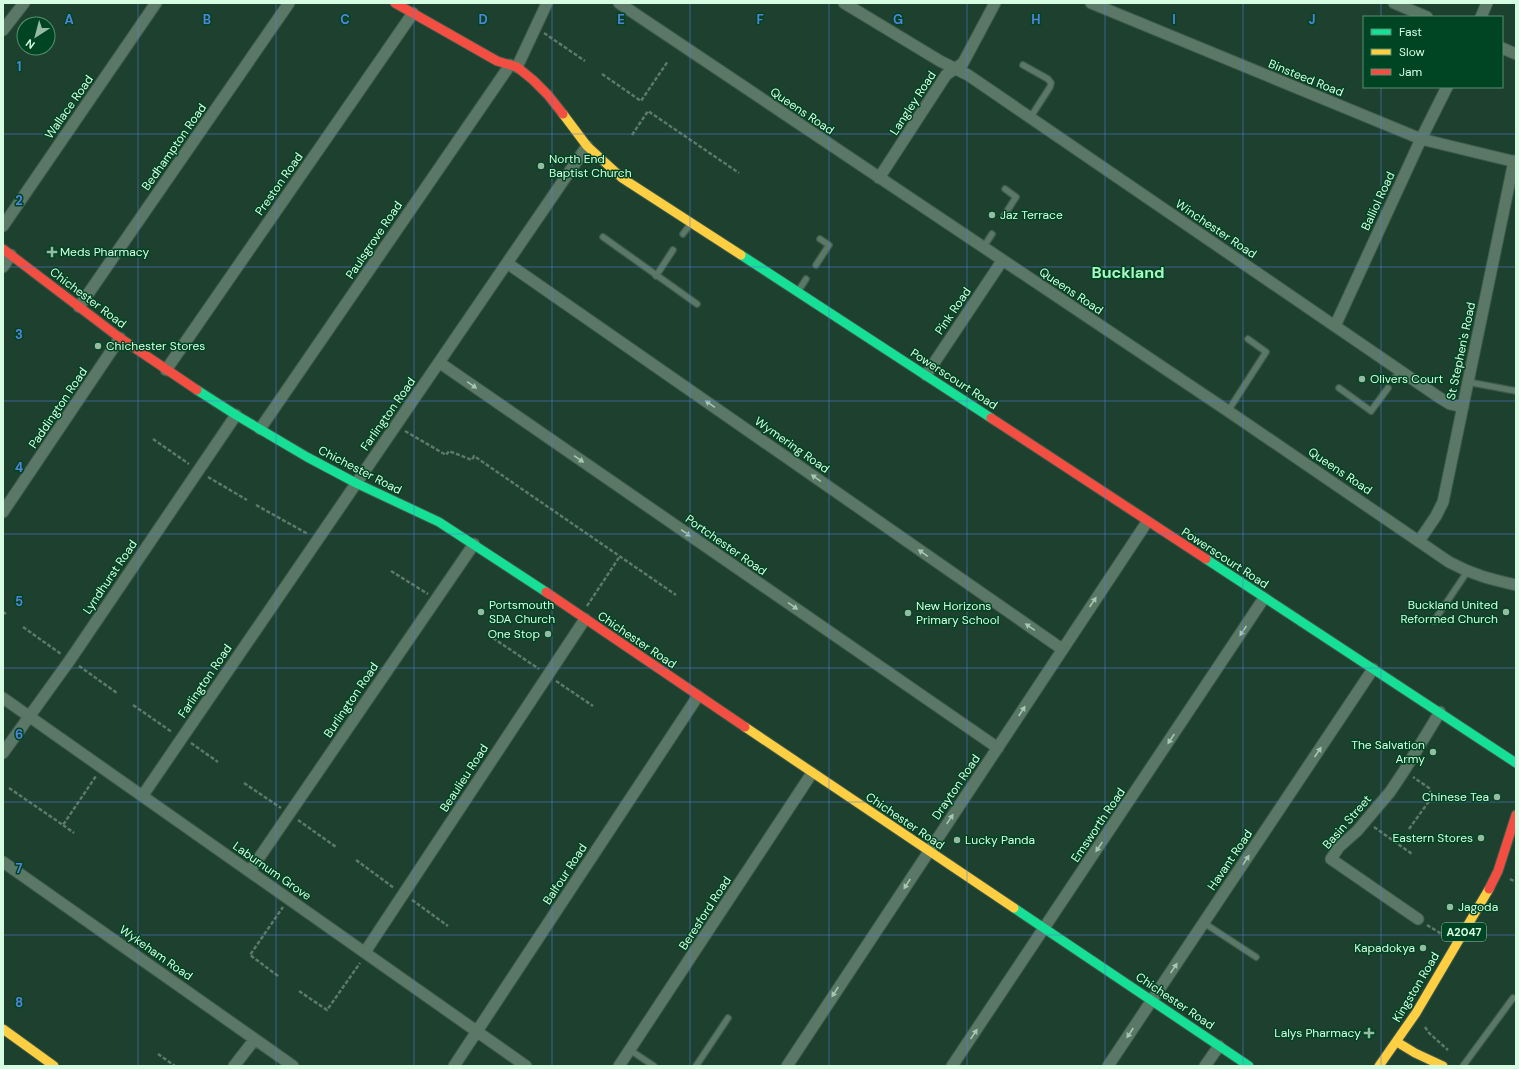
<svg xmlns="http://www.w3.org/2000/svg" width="1519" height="1069" viewBox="0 0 1519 1069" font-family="'DM Sans',sans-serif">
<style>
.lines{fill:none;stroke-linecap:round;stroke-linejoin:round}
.lane-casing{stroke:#3e5a4a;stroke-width:8}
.street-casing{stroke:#3e5a4a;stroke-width:13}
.fast-casing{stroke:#3e5a4a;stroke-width:11}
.slow-casing{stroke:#3e5a4a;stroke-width:11}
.jam-casing{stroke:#3e5a4a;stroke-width:11}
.path{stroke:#5e7869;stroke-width:2.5;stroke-dasharray:4 2;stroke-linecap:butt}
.lane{stroke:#5b7867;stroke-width:5.5}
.street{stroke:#5b7867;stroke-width:11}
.fast{stroke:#16e098;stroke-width:9}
.slow{stroke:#ffcf43;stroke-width:9}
.jam{stroke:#f24e42;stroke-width:9}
.oneway{fill:#a5c8b1}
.grid{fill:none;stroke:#5482db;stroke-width:1;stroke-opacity:0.55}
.poi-dot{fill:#95bba3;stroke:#004523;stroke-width:1.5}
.labels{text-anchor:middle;stroke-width:3;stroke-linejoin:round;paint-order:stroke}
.shield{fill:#004523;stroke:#96c6a9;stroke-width:1}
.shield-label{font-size:11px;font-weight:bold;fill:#d6fde2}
.street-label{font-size:12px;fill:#d6fde2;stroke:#004523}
.poi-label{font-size:12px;fill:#d6fde2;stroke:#004523;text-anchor:start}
.district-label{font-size:16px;font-weight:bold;fill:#a7f8c2;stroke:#004523}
.grid-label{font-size:13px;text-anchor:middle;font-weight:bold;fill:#5482db;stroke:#004523;stroke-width:3;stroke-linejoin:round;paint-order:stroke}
</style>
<rect width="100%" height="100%" fill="#1d412e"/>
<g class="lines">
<g class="lane-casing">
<path id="lane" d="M1023 65 1048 79 1051 83 1050 87 1030 118
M1004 216 1016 197 1005 189
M683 234 691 223
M603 237 697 304
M983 248 992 234
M816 265 829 245 820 239
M656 276 673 250
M799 290 806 279
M1394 379 1400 371
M1468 382 1516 391
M1339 388 1371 411 1388 388
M1228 411 1266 352 1248 339
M1434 621 1467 572
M1204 923 1256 957
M630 1050 654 1066
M696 1066 728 1018
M1463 1066 1513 998"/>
</g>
<g class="street-casing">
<path id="street" d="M619 3 1228 411 1449 562C1473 575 1490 579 1516 585
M844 3 940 61 968 75 1440 398 1450 404 1463 407
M1091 3 1421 139 1516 162
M1394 3 1427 17
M1481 17 1487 3
M3 30 24 3
M1502 48 1516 54
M517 67 547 3
M879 178 946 75 963 63 995 3
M3 226 156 3
M507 263 1062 649
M3 267 11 255
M79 307 289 3
M1335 326 1421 139 1447 87
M440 363 998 748
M166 370 413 13
M926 375 1002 261
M260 429 510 65
M3 512 120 338
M1419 541 1436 516 1443 502 1514 161
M3 698 526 1066
M3 753 70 660 236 415
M143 795 587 146
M3 862 293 1066
M250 871 474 544
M1418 919 1331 859 1339 847 1357 831 1390 792 1404 771 1440 712
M365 952 585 619
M234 1066 255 1039
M454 1066 698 696
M619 1066 812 773
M787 1066 1147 522
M952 1066 1264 598
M1108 1066 1373 669
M1205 1066 1219 1046"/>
</g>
<g class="fast-casing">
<path id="fast" d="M741 255 991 418
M197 390 236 415 307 457 356 483 439 522 546 592
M1206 559 1516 763
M1014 908 1249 1066"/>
</g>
<g class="slow-casing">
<path id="slow" d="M563 114 587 146 622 178 741 255
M745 727 1014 908
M3 1029 54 1066
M1397 1042 1415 1053 1443 1066
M1379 1066 1416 1013 1489 889"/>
</g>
<g class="jam-casing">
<path id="jam" d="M395 3 497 61 517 67 533 80 548 95 563 114
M3 249 120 338 197 390
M991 418 1206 559
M546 592 745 727
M1489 889 1498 871 1516 815"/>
</g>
<path class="path" d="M544 33 585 61
M602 74 641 101 668 61
M632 135 648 111 739 173
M405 431 446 455 449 451 472 460 474 456 676 595
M153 439 189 464
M208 477 247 500
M256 505 308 534
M391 571 428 594
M587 606 620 556
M3 612 6 614
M23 627 61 654
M493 638 539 669
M79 666 117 693
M556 681 593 706
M133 705 172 732
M191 743 218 762
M244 783 281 808
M9 788 63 825 96 776
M298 820 336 847
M63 825 74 833
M1374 827 1412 854
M1409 829 1432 797 1429 788 1413 777
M356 860 394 888
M1510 879 1516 882
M412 900 448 926
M1427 925 1445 936
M278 976 250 955 283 907
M299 991 327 1010 360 963
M1425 1027 1429 1033 1448 1050
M158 1054 175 1066"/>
<use href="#lane" class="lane"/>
<use href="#street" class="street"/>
<use href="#fast" class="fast"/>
<use href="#slow" class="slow"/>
<use href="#jam" class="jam"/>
</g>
<defs><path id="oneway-solid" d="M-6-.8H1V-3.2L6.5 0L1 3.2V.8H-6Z"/></defs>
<g class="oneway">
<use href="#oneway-solid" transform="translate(472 385) rotate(35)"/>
<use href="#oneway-solid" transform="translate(710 404) rotate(-145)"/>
<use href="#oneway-solid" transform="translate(579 459) rotate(35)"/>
<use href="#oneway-solid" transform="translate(816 478) rotate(-145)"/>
<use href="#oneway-solid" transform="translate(686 533) rotate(35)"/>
<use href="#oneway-solid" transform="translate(923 553) rotate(-145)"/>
<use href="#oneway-solid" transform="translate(1093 602) rotate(-56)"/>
<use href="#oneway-solid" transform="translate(793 606) rotate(35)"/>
<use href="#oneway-solid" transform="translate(1030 627) rotate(-145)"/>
<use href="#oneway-solid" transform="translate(1243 631) rotate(124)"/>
<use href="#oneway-solid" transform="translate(1022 711) rotate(-57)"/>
<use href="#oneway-solid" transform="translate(1171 739) rotate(124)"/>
<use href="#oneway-solid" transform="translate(1318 752) rotate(-56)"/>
<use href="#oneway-solid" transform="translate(950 819) rotate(-56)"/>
<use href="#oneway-solid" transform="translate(1099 847) rotate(124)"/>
<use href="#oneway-solid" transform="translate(1246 860) rotate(-56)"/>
<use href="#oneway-solid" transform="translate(907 884) rotate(123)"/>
<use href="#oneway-solid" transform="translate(1174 968) rotate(-56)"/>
<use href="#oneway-solid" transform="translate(835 992) rotate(123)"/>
<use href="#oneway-solid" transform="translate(1130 1033) rotate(124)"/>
<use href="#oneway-solid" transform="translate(974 1034) rotate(-56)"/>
</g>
<path class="grid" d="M138 3V1066M276 3V1066M414 3V1066M552 3V1066M690 3V1066M829 3V1066M967 3V1066M1105 3V1066M1243 3V1066M1381 3V17M1381 87V1066M3 134H1516M3 267H1516M3 401H1516M3 534H1516M3 668H1516M3 802H1516M3 935H1516"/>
<g class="poi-dot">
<circle cx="541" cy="166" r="4"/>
<circle cx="992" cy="215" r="4"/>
<path d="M50 246h4v4h4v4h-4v4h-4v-4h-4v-4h4z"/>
<circle cx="98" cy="346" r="4"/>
<circle cx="1362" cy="379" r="4"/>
<circle cx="481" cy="612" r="4"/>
<circle cx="1506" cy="612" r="4"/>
<circle cx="908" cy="613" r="4"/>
<circle cx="548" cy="634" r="4"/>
<circle cx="1433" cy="752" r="4"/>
<circle cx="1497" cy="797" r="4"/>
<circle cx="1481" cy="838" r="4"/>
<circle cx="957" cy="840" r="4"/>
<circle cx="1450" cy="907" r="4"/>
<circle cx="1423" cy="948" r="4"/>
<path d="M1367 1027h4v4h4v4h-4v4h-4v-4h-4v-4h4z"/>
</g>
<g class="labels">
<rect class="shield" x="1442" y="923" width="44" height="18" rx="3"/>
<g class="shield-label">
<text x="1464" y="936">A2047</text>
</g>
<g class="street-label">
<text transform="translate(1306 78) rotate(22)" y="4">Binsteed Road</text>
<text transform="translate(913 103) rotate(-57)" y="4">Langley Road</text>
<text transform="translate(69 107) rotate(-55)" y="4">Wallace Road</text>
<text transform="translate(802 111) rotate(34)" y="4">Queens Road</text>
<text transform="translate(174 147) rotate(-55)" y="4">Bedhampton Road</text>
<text transform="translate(279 184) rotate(-55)" y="4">Preston Road</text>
<text transform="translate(1378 201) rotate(-65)" y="4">Balliol Road</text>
<text transform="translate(1216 229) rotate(34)" y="4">Winchester Road</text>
<text transform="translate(374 240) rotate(-56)" y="4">Paulsgrove Road</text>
<text transform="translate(1071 291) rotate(34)" y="4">Queens Road</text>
<text transform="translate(88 298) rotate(37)" y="4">Chichester Road</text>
<text transform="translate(953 311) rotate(-56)" y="4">Pink Road</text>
<text transform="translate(1461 351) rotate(-78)" y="4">St Stephen's Road</text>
<text transform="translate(954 379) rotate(33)" y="4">Powerscourt Road</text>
<text transform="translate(58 408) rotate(-56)" y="4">Paddington Road</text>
<text transform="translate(388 414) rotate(-55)" y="4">Farlington Road</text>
<text transform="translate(792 445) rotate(35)" y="4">Wymering Road</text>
<text transform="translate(360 470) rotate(27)" y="4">Chichester Road</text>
<text transform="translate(1340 471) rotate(34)" y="4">Queens Road</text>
<text transform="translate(726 545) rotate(35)" y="4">Portchester Road</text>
<text transform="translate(1225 558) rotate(33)" y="4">Powerscourt Road</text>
<text transform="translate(110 577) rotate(-56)" y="4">Lyndhurst Road</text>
<text transform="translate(637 640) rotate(34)" y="4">Chichester Road</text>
<text transform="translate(205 681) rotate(-56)" y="4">Farlington Road</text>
<text transform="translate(351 700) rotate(-56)" y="4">Burlington Road</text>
<text transform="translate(464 778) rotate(-57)" y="4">Beaulieu Road</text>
<text transform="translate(956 787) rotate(-56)" y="4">Drayton Road</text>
<text transform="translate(905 821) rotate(34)" y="4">Chichester Road</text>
<text transform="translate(1347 822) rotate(-49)" y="4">Basin Street</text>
<text transform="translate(1098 825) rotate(-56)" y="4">Emsworth Road</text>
<text transform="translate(1230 860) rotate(-56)" y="4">Havant Road</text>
<text transform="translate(272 871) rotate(35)" y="4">Laburnum Grove</text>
<text transform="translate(565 874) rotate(-57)" y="4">Balfour Road</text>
<text transform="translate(705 913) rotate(-57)" y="4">Beresford Road</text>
<text transform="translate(156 953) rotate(35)" y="4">Wykeham Road</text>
<text transform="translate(1416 987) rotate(-59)" y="4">Kingston Road</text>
<text transform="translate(1175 1001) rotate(34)" y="4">Chichester Road</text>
</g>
<g class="poi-label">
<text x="549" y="163">North End<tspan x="549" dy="14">Baptist Church</tspan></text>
<text x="1000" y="219">Jaz Terrace</text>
<text x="60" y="256">Meds Pharmacy</text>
<text x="106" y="350">Chichester Stores</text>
<text x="1370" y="383">Olivers Court</text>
<text x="489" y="609">Portsmouth<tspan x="489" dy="14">SDA Church</tspan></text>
<text x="1498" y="609" text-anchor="end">Buckland United<tspan x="1498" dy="14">Reformed Church</tspan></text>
<text x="916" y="610">New Horizons<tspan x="916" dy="14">Primary School</tspan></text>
<text x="540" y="638" text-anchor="end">One Stop</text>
<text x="1425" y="749" text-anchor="end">The Salvation<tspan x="1425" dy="14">Army</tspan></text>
<text x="1489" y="801" text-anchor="end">Chinese Tea</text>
<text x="1473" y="842" text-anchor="end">Eastern Stores</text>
<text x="965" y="844">Lucky Panda</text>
<text x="1458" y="911">Jagoda</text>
<text x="1415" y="952" text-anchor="end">Kapadokya</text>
<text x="1361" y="1037" text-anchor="end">Lalys Pharmacy</text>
</g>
<g class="district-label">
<text x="1128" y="278">Buckland</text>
</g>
</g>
<g class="grid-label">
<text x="69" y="24">A</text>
<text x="207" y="24">B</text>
<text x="345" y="24">C</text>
<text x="483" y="24">D</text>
<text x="621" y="24">E</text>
<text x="760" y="24">F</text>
<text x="898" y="24">G</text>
<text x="1036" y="24">H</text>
<text x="1174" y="24">I</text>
<text x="1312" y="24">J</text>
<text x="19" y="71">1</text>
<text x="19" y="205">2</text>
<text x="19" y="339">3</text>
<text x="19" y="472">4</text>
<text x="19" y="606">5</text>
<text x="19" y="739">6</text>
<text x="19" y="873">7</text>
<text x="19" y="1007">8</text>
</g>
<rect width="1519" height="1069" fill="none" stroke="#d6fde2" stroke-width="8"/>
<rect x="1363" y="16" width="140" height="72" fill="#004523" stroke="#568f6f"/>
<rect x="1371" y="29" width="20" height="6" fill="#16e098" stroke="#568f6f"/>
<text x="1399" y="36" font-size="12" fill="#d6fde2">Fast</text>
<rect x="1371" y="49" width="20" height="6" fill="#ffcf43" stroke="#568f6f"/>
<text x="1399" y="56" font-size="12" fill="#d6fde2">Slow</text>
<rect x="1371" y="69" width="20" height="6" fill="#f24e42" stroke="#568f6f"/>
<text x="1399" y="76" font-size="12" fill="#d6fde2">Jam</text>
<g transform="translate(36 36) rotate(216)"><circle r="19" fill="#004523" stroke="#568f6f"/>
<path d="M0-3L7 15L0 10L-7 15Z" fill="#95bba3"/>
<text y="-6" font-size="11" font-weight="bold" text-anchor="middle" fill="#d6fde2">N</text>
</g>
</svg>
